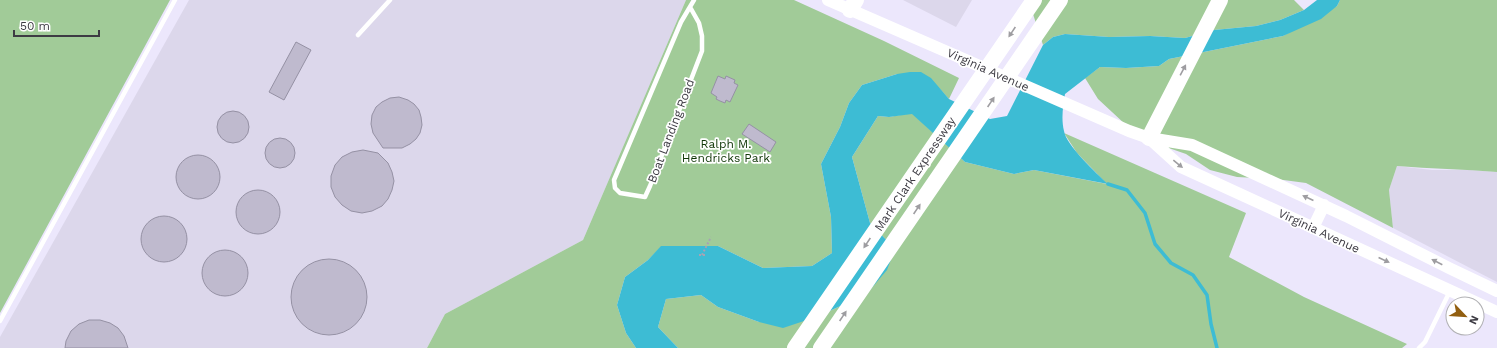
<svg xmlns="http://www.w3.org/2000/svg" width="1497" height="348" viewBox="0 0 1497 348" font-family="'Work Sans',sans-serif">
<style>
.industrial{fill:#dcd7eb}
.green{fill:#a1cb98}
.water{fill:#3dbcd4}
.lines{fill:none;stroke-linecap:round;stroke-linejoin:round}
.stream{stroke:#3dbcd4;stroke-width:3.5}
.building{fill:#bfbace;stroke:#9591a4}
.path{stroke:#a7a3b3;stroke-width:2;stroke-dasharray:2 2;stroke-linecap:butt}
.service{stroke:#fff;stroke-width:4.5}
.secondary{stroke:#fff;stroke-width:12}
.motorway{stroke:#fff;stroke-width:16}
.oneway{fill:#9e9da1}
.labels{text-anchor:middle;stroke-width:3.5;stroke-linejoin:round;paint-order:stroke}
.street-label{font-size:12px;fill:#3d3b43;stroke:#fff}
.park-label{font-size:12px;fill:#103707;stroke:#fff}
</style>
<rect width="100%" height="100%" fill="#ece7fc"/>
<path class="industrial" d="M189 0H686L583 240 445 314 427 348H0V337Z
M903 0H972L956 27Z
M1397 166 1432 170H1470L1497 172V282L1393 228 1389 190Z"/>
<path class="green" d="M0 0H170L0 313Z
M686 0H794L884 41 959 78 949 99 940 89 897 74 862 85 849 103 840 127 821 164 831 217 832 253 812 266 763 268 718 246H662L648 260 625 277 617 305 626 333 636 348H427L445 314 583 240Z
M1034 0H1294L1304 10 1280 20 1256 26 1214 30 1185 38 1150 36 1109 37 1065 34 1053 37 1043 45 1033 14Z
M1340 0H1497V172C1464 169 1430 169 1397 166L1389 190 1393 228 1306 183 1276 179 1237 177 1210 170 1186 154 1140 138 1098 99 1085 78 1100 67 1126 68 1159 66 1169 59 1283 36 1337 6Z
M912 113 965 162 1014 174 1034 170 1107 184 1077 153 1064 133 1246 213 1229 257 1304 297 1407 344 1402 348H678L658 327 666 299 701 295 718 307 759 322 816 317 845 304 895 249 870 223 852 157 878 116 889 117Z"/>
<path class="water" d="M1317 0H1340L1337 6 1321 19 1283 36 1169 59 1159 66 1126 68 1100 67 1065 94C1063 106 1061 119 1064 131 1066 145 1097 174 1108 184L1034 170 1014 174 965 162 912 114 889 117 878 116 852 157 870 223 895 249 887 270 870 290 845 304 816 317 783 328 759 322 718 307 701 295 666 299 658 327 678 348H636L626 333 617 305 625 277 648 260 661 246H718L763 268 812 266 832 253 831 217 821 164 840 127 849 103 862 85 897 74 910 72H921L931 78 949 99 990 119 1007 116 1043 45 1053 37 1065 34 1109 37 1150 36 1185 38 1214 30 1256 26 1280 20 1304 10Z"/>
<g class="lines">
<path class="stream" d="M1108 184 1127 190 1145 213 1155 244 1171 263 1193 275 1207 295 1211 324 1217 348"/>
</g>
<path class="building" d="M296 42 311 50 284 100 269 92Z
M718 76 725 79 726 76 735 80 734 83 738 85 730 102 726 100 725 103 720 101 716 99 717 97 711 93Z
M399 97 408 100 414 104 419 110 421 117 422 125 420 133 416 139 410 144 402 148H383L373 133 371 124 372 115 376 107 382 102 390 98Z
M217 127a16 16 0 1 1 32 0a16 16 0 1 1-32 0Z
M749 124 776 142 770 152 742 134Z
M265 153a15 15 0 1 1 30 0a15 15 0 1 1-30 0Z
M363 150 378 153 388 163 392 172 394 181 392 190 388 199 382 206 372 211 362 213 351 211 342 205 335 197 331 187V176L335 165 342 157 352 152Z
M176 177a22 22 0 1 1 44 0a22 22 0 1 1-44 0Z
M236 212a22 22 0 1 1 44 0a22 22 0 1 1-44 0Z
M141 239a23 23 0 1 1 46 0a23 23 0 1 1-46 0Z
M202 273a23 23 0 1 1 46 0a23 23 0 1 1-46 0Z
M291 297a38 38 0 1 1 76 0a38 38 0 1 1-76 0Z
M89 320H100L110 323 118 328 124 336 128 348H65L66 341 71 331 79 324Z"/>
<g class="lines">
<path class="path" d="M699 255H707
M702 255 711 237"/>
<path class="service" d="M690 7 699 23 702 36V51L650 186 645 197 620 193 615 188 614 180 681 22 694 0
M358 35 390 0
M0 321 175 0
M1419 348 1425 342 1450 291"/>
<path class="secondary" d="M828 0 1129 131 1149 138 1192 145 1346 216 1449 268 1497 291
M1149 138 1181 167 1497 312
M1313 228 1324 205"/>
<path class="motorway" d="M850 10 856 0
M1149 138 1220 0
M795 348 1034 0
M821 348 1060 0"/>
</g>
<defs><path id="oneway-solid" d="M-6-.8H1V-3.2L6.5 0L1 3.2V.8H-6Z"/></defs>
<g class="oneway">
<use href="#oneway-solid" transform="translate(1012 32) rotate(124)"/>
<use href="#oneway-solid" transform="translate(1183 70) rotate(-62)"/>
<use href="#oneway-solid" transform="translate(991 102) rotate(-56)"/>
<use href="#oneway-solid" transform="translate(1178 164) rotate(39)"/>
<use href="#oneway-solid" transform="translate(1308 198) rotate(-155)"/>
<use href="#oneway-solid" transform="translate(917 209) rotate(-56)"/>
<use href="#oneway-solid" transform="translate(867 243) rotate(124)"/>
<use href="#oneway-solid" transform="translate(1384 260) rotate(25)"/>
<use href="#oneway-solid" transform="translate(1437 262) rotate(-153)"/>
<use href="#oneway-solid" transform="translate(843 316) rotate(-56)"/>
</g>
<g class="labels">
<g class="street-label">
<text transform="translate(988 70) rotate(24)" y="4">Virginia Avenue</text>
<text transform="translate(671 131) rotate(-69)" y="4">Boat Landing Road</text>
<text transform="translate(915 174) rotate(-56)" y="4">Mark Clark Expressway</text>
<text transform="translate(1319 231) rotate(25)" y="4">Virginia Avenue</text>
</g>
<g class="park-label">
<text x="726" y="148">Ralph M.<tspan x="726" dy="14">Hendricks Park</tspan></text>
</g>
</g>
<g transform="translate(1465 316) rotate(115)"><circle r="19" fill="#ffffff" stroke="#b1b1b4"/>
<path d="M0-3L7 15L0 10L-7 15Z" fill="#925f11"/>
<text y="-6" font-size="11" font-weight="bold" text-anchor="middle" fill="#3d3b43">N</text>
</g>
<path d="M14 30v6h85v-6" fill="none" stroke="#3d3b43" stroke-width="2"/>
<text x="20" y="30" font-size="12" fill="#3d3b43" stroke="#ffffff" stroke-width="3" paint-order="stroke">50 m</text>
</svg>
